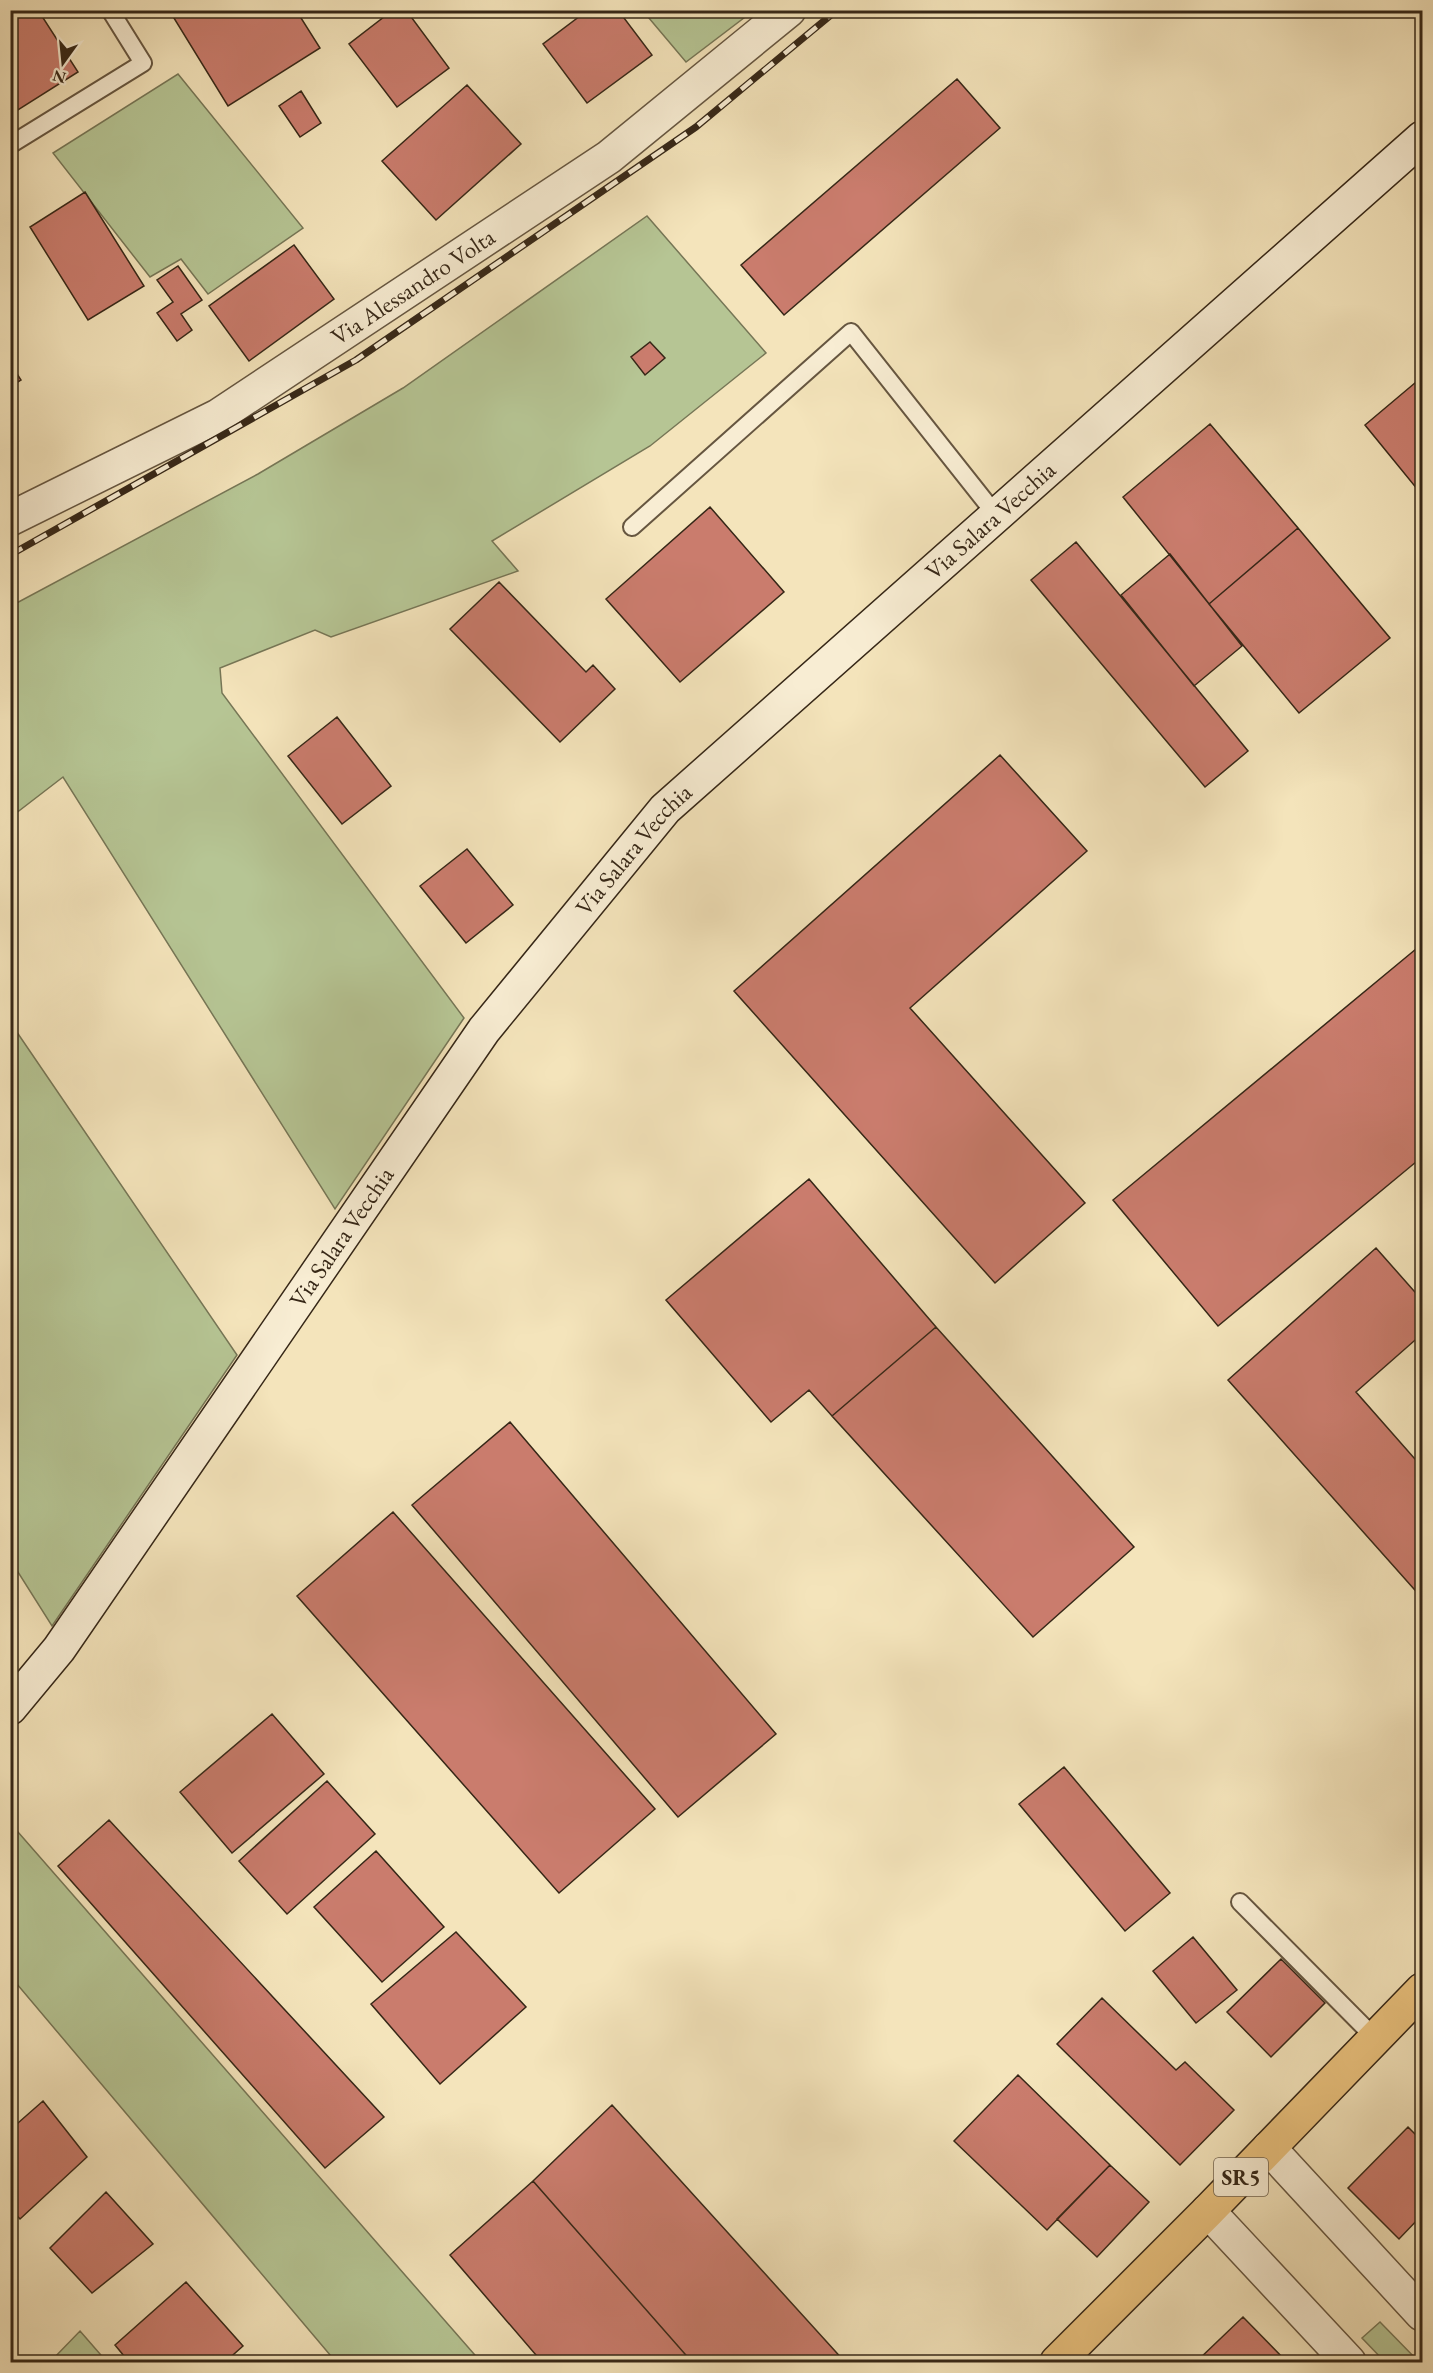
<svg xmlns="http://www.w3.org/2000/svg" width="1433" height="2373" viewBox="0 0 1433 2373" font-family="'EB Garamond',serif">
<style>
.green{fill:#b6c594;stroke:#767656;stroke-width:1.5}
.building{fill:#ca7c6d;stroke:#362717;stroke-width:1.5}
.lines{fill:none;stroke-linecap:round;stroke-linejoin:round}
.lane-casing{stroke:#665640;stroke-width:20}
.street-casing{stroke:#665640;stroke-width:36}
.secondary-casing{stroke:#362717;stroke-width:36}
.primary-casing{stroke:#362717;stroke-width:36}
.lane{stroke:#f8edd3;stroke-width:16}
.street{stroke:#f8edd3;stroke-width:33}
.secondary{stroke:#f8edd3;stroke-width:33}
.primary{stroke:#eac27e;stroke-width:33}
.rail-casing{stroke:#362717;stroke-width:7}
.rail{stroke:#f8edd3;stroke-width:4.5;stroke-dasharray:14;stroke-linecap:butt}
.labels{text-anchor:middle;stroke-width:5;stroke-linejoin:round;paint-order:stroke}
.shield{fill:#f8edd3;stroke:#70624f;stroke-width:1.5}
.shield-label{font-size:22px;font-weight:bold;fill:#362717}
.street-label{font-size:24px;fill:#362717;stroke:#f8edd3}
</style>
<rect width="100%" height="100%" fill="#f4e4bb"/>
<filter id="stains"><feTurbulence type="fractalNoise" baseFrequency=".00333" numOctaves="4"/><feColorMatrix values="0 0 0 0 .2 0 0 0 0 .09 0 0 0 0 .02 0 0 0 .5 -.17"/></filter>
<radialGradient id="worn" r=".72"><stop offset=".6" stop-color="#630" stop-opacity="0"/><stop offset="1" stop-color="#630" stop-opacity=".3"/></radialGradient>
<path class="green" d="M643 11H753L686 62Z
M178 74 303 228 208 294 181 259 150 277 53 153Z
M647 216 766 353 650 446 492 541 518 571 331 637 315 630 220 668 222 693 464 1018 335 1209 63 777 11 817V606L258 474 403 388Z
M10 1022 237 1355 52 1626 11 1561Z
M11 1824 481 2362H336L11 1977Z
M1380 2322 1419 2362H1385L1362 2338Z
M80 2331 107 2362H52L51 2361Z"/>
<path class="building" d="M10 10H38L78 72 10 115Z
M169 10H296L320 48 228 106Z
M393 10H406L449 68 397 107 349 44Z
M588 10H618L652 55 587 103 543 44Z
M957 79 1000 128 784 315 741 265Z
M467 85 521 144 436 220 382 161Z
M301 91 321 123 300 137 279 106Z
M85 192 144 286 88 320 30 227Z
M294 245 334 299 249 361 209 306Z
M178 266 202 300 181 314 192 330 177 341 157 313 173 302 157 280Z
M650 342 665 358 645 375 631 357Z
M10 363 21 380 10 387Z
M1422 377V495L1365 425Z
M1210 424 1298 528 1209 604 1123 497Z
M710 507 784 592 680 682 606 599Z
M1298 528 1390 638 1299 713 1209 604Z
M1076 542 1248 751 1205 787 1031 580Z
M1170 554 1242 646 1194 686 1121 595Z
M499 582 586 672 593 665 615 689 560 742 450 629Z
M337 717 391 786 342 824 288 756Z
M1000 755 1087 851 910 1008 1085 1203 995 1283 734 991Z
M467 849 513 905 466 943 420 886Z
M1422 944V1157L1218 1326 1113 1200Z
M809 1179 936 1327 832 1416 809 1390 771 1422 666 1300Z
M1376 1248 1422 1300V1334L1356 1392 1422 1467V1598L1228 1380Z
M936 1327 1134 1547 1033 1637 832 1416Z
M510 1422 776 1734 678 1817 412 1505Z
M393 1512 655 1809 559 1893 297 1596Z
M272 1714 324 1774 232 1853 180 1792Z
M1064 1767 1170 1893 1125 1931 1019 1804Z
M327 1781 375 1834 287 1914 239 1861Z
M109 1820 384 2117 325 2168 58 1866Z
M376 1851 444 1927 382 1982 314 1907Z
M456 1932 526 2007 440 2084 371 2004Z
M1193 1937 1237 1990 1196 2023 1153 1971Z
M1281 1959 1325 2003 1271 2057 1227 2012Z
M1102 1998 1176 2070 1185 2062 1234 2110 1180 2165 1057 2044Z
M1018 2075 1110 2165 1047 2230 954 2141Z
M43 2101 87 2157 20 2219 10 2208V2130Z
M612 2105 845 2362H692L533 2181Z
M1408 2127 1422 2141V2215L1399 2239 1348 2188Z
M1110 2165 1149 2202 1097 2257 1057 2219Z
M533 2181 692 2362H542L450 2255Z
M106 2192 153 2244 92 2293 50 2248Z
M186 2282 243 2346 225 2362H129L115 2345Z
M1243 2317 1287 2362H1196Z"/>
<g class="lines">
<g class="lane-casing">
<path id="lane" d="M10 145 143 63 110 10
M632 527 851 332 996 515
M1240 1902 1375 2038"/>
</g>
<g class="street-casing">
<g id="street">
<path id="s1" d="M10 519 218 416 609 157 789 10"/>
<path d="M1269 2148 1422 2314"/>
<path d="M1208 2211 1349 2362"/>
</g>
</g>
<g class="secondary-casing">
<g id="secondary">
<path id="s2" d="M10 1708 59 1649 484 1030 665 809 1422 138"/>
</g>
</g>
<g class="primary-casing">
<path id="primary" d="M1057 2362 1208 2211 1422 1990"/>
</g>
<use href="#lane" class="lane"/>
<use href="#street" class="street"/>
<use href="#secondary" class="secondary"/>
<use href="#primary" class="primary"/>
<g class="rail-casing">
<path id="rail" d="M10 555 356 360 696 127 837 10"/>
</g>
<use href="#rail" class="rail"/>
</g>
<g class="labels">
<rect class="shield" x="1214" y="2158" width="54" height="38" rx="4.5"/>
<g class="shield-label">
<text x="1241" y="2185">SR5</text>
</g>
<g class="street-label">
<text dy="8" stroke="none"><textPath href="#s1" startOffset="466">Via Alessandro Volta</textPath></text>
<text dy="8" stroke="none"><textPath href="#s2" startOffset="1548">Via Salara Vecchia</textPath></text>
<text dy="8" stroke="none"><textPath href="#s2" startOffset="1062">Via Salara Vecchia</textPath></text>
<text dy="8" stroke="none"><textPath href="#s2" startOffset="576">Via Salara Vecchia</textPath></text>
</g>
</g>
<rect width="1433" height="2373" fill="none" stroke="#f4e4bb" stroke-width="36"/>
<rect x="12" y="12" width="1409" height="2349" fill="none" stroke="#362717" stroke-width="3"/>
<rect x="18" y="18" width="1397" height="2337" fill="none" stroke="#362717" stroke-width="1.5"/>
<g transform="translate(63 63) rotate(195)" stroke="#f8edd3" stroke-width="4.5" paint-order="stroke">
<path d="M0-4.5L10 22L0 15L-10 22Z" fill="#362717"/>
<text y="-9" font-size="16" font-weight="bold" text-anchor="middle" fill="#362717">N</text>
</g>
<rect width="100%" height="100%" filter="url(#stains)"/>
<rect width="100%" height="100%" fill="url(#worn)"/>
</svg>
